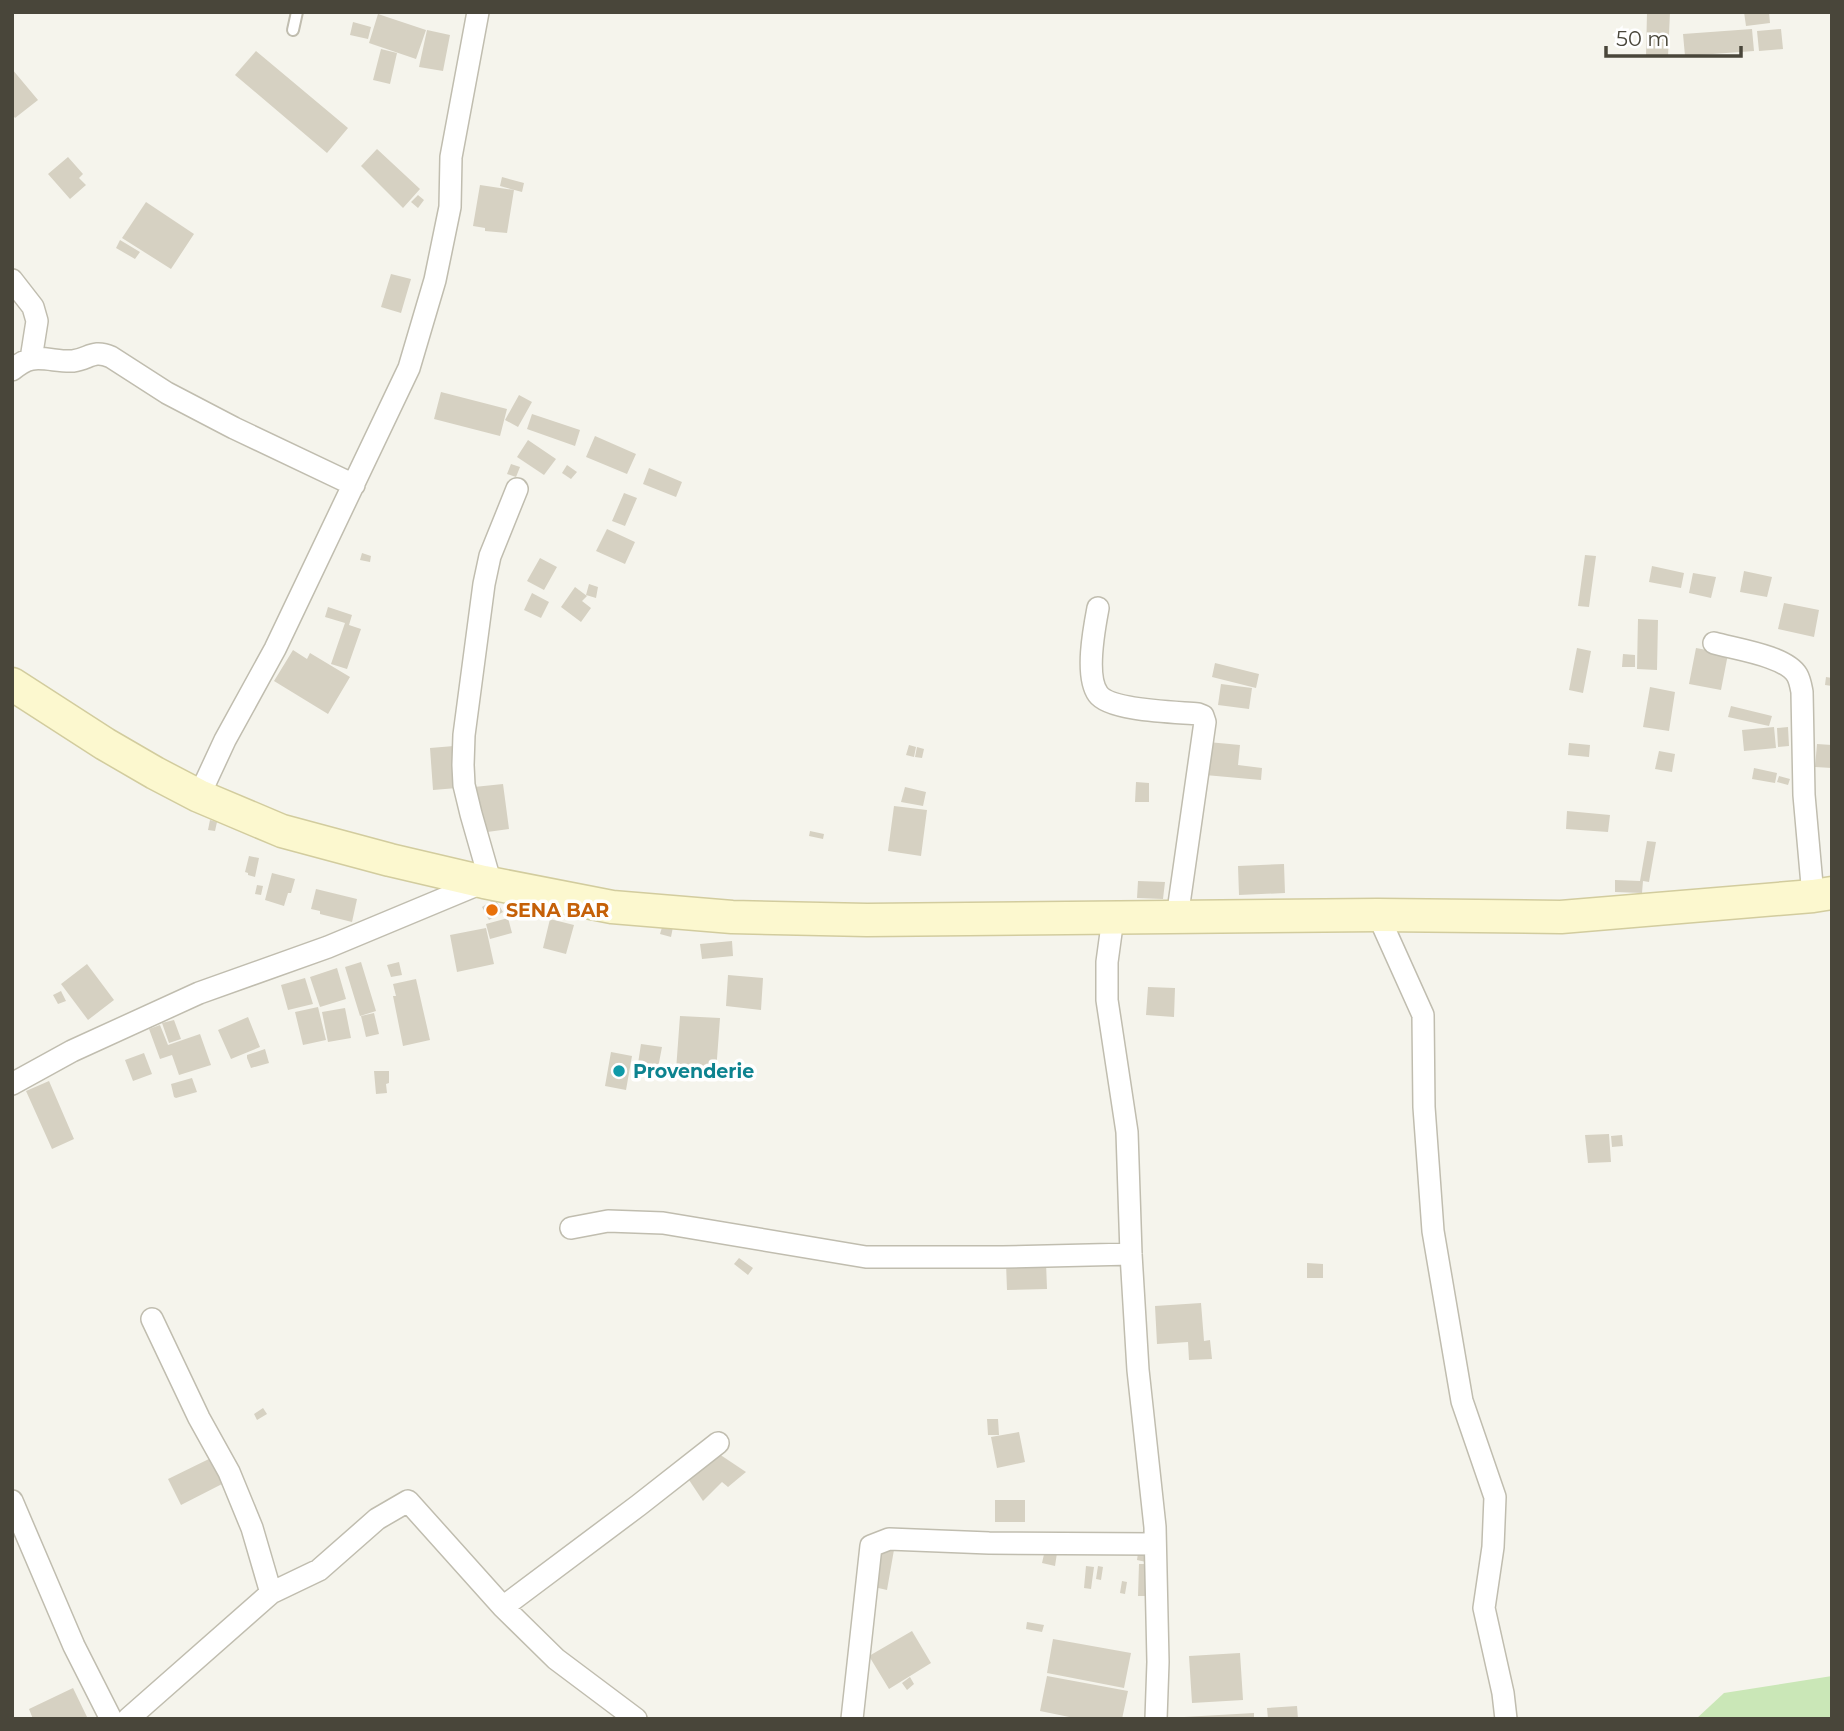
<svg xmlns="http://www.w3.org/2000/svg" width="1844" height="1731" viewBox="0 0 1844 1731" font-family="Montserrat,sans-serif">
<style>
.green{fill:#cae7b7}
.building{fill:#d6d1c2}
.lines{fill:none;stroke-linecap:round;stroke-linejoin:round}
.service-casing{stroke:#c0bdaf;stroke-width:14}
.minor-casing{stroke:#c0bdaf;stroke-width:24}
.secondary-casing{stroke:#d2cc9e;stroke-width:35}
.service{stroke:#fff;stroke-width:10}
.minor{stroke:#fff;stroke-width:21}
.secondary{stroke:#fcf8cf;stroke-width:32}
.food-dot{fill:#e8710a;stroke:#fff;stroke-width:2.5}
.culture-dot{fill:#0f9aa8;stroke:#fff;stroke-width:2.5}
.labels{text-anchor:middle;stroke-width:7;stroke-linejoin:round;paint-order:stroke}
.food-label{font-size:19px;font-weight:bold;fill:#c56008;stroke:#fff;text-anchor:start}
.culture-label{font-size:19px;font-weight:bold;fill:#0d838f;stroke:#fff;text-anchor:start}
</style>
<rect width="100%" height="100%" fill="#f5f4ec"/>
<path class="green" d="M1832 1676V1719H1696L1724 1693Z"/>
<path class="building" d="M1647 12H1670L1668 57H1646Z
M1744 12H1769L1770 23 1746 26Z
M378 14 426 30 416 59 369 43Z
M353 22 371 27 368 39 350 35Z
M1752 29 1754 51 1685 56 1683 34Z
M1781 29 1783 49 1759 51 1757 31Z
M427 30 450 35 443 71 419 67Z
M381 49 397 53 390 84 373 80Z
M256 51 348 128 327 153 235 75Z
M12 69 38 100 15 118 12 114Z
M377 149 420 189 403 208 361 166Z
M68 157 83 174 79 178 86 185 70 199 48 174Z
M502 177 524 183 522 192 500 186Z
M480 185 514 190 507 233 485 231V228L473 226Z
M418 195 424 200 418 208 411 202Z
M146 202 194 234 171 269 122 238Z
M120 240 140 252 135 259 116 248Z
M391 274 411 279 401 313 381 307Z
M441 392 507 409 500 436 434 419Z
M519 395 532 402 518 427 505 420Z
M532 414 580 430 575 446 527 429Z
M595 436 636 454 627 474 586 457Z
M528 440 556 459 544 475 517 457Z
M511 464 520 467 516 477 507 474Z
M567 465 577 472 571 479 562 473Z
M649 468 682 482 676 497 643 484Z
M624 493 637 498 625 526 612 521Z
M607 529 635 542 625 564 596 551Z
M362 553 371 556 370 562 360 560Z
M1585 555 1596 556 1589 607 1578 606Z
M540 558 557 567 544 590 527 581Z
M1652 566 1684 573 1681 588 1649 582Z
M1744 571 1772 577 1767 597 1740 592Z
M1693 573 1716 577 1711 598 1689 593Z
M589 584 598 587 596 598 586 595Z
M575 587 587 596 582 601 591 608 581 622 561 607Z
M532 593 549 602 541 618 524 610Z
M1784 603 1819 610 1814 637 1778 629Z
M328 607 352 615 349 625 361 629 347 669 331 664 345 623 325 617Z
M1638 619 1658 620 1657 670 1637 669Z
M1577 648 1591 651 1583 693 1569 690Z
M1696 648 1728 654 1721 690 1689 684Z
M293 650 307 659 310 653 350 677 328 714 274 681Z
M1623 654 1635 655V667H1622Z
M1215 663 1259 674 1256 688 1212 677Z
M1826 677 1832 678V686L1825 685Z
M1221 684 1252 688 1249 709 1218 705Z
M1650 687 1675 692 1669 731 1643 727Z
M1731 706 1772 716 1769 726 1728 717Z
M1774 727 1776 748 1744 751 1742 730Z
M1788 727 1789 746 1778 747 1777 728Z
M1208 742 1240 745 1238 765 1262 768 1261 780 1205 775Z
M1569 743 1590 745 1589 757 1568 755Z
M1817 744 1832 745V768L1815 767Z
M909 745 916 747 914 757 906 755Z
M454 746 457 788 433 790 430 748Z
M917 747 924 749 922 758 915 757Z
M1659 751 1675 754 1672 772 1655 769Z
M1754 768 1777 773 1775 783 1752 779Z
M1779 776 1790 779 1788 785 1777 782Z
M1136 782 1149 783V802H1135Z
M503 784 509 829 480 833 474 787Z
M905 787 926 792 923 806 901 802Z
M894 806 927 810 921 856 888 851Z
M1567 811 1610 815 1608 832 1566 829Z
M210 820 217 822 215 831 208 830Z
M810 831 824 834 823 839 809 836Z
M1647 841 1656 842 1649 882 1643 881 1642 893 1615 892V880L1640 881Z
M249 856 259 858 255 877 248 875V873L245 872Z
M1284 864 1285 893 1239 895 1238 866Z
M272 873 295 879 291 893H288L284 906 265 900Z
M1138 881 1165 882 1163 899 1137 898Z
M257 885 263 886 261 895 255 894Z
M316 889 357 899 352 922 320 914V911L311 909Z
M495 899 503 912 489 920 482 907Z
M508 918 512 933 490 939 486 924Z
M550 919 574 925 566 954 543 948Z
M663 924 673 927 671 937 660 934Z
M486 928 494 964 457 972 450 935Z
M732 941 733 956 702 959 700 944Z
M361 962 376 1011 360 1016 345 967Z
M399 962 402 975 391 977 387 965Z
M87 964 114 1000 88 1020 61 984Z
M337 968 346 999 320 1007 310 977Z
M728 975 763 978 761 1010 726 1006Z
M305 978 313 1004 288 1010 281 985Z
M416 979 430 1040 403 1046 393 996H396L393 984Z
M1148 987 1175 988 1174 1017 1146 1015Z
M61 991 66 1001 58 1004 53 995Z
M318 1007 326 1040 303 1045 295 1012Z
M345 1008 351 1038 328 1042 322 1012Z
M374 1013 379 1034 366 1037 361 1016Z
M680 1016 720 1018 716 1072 676 1070Z
M248 1017 260 1047 231 1059 218 1030Z
M174 1020 181 1039 169 1043 162 1023Z
M160 1025 168 1045 200 1034 211 1065 179 1075 172 1055 160 1059 149 1029Z
M641 1044 662 1047 657 1073 637 1070Z
M265 1049 269 1063 251 1068 247 1058V1055Z
M611 1052 632 1056 626 1090 605 1086Z
M144 1053 152 1074 133 1081 125 1060Z
M374 1071H389V1083L386 1084 387 1093 376 1094Z
M192 1078 197 1092 176 1098 174 1097 171 1084Z
M49 1081 74 1139 52 1149 26 1091Z
M1609 1134 1611 1162 1588 1163 1585 1135Z
M1622 1135 1623 1146 1612 1147 1611 1136Z
M739 1258 753 1268 748 1275 734 1264Z
M1046 1262 1047 1289 1007 1290 1006 1263Z
M1307 1263 1323 1264V1278H1307Z
M1201 1303 1204 1341 1210 1340 1212 1359 1189 1360 1188 1342 1157 1344 1155 1306Z
M263 1408 267 1414 257 1420 254 1414Z
M987 1419H998L999 1435H988Z
M1019 1432 1025 1462 997 1468 991 1437Z
M713 1450 746 1472 728 1487 722 1482 703 1501 685 1474Z
M211 1458 224 1483 181 1505 168 1479Z
M995 1500H1025V1522H995Z
M873 1540 895 1544 887 1590 865 1585Z
M1045 1550 1057 1553 1055 1566 1042 1563Z
M1138 1553 1147 1554 1146 1562 1137 1560Z
M1139 1564H1146L1145 1596H1138Z
M1086 1566 1094 1567 1091 1589 1084 1588Z
M1098 1566 1103 1567 1101 1580 1096 1579Z
M1122 1581 1127 1582 1125 1594 1120 1593Z
M1027 1622 1044 1625 1042 1632 1026 1629Z
M912 1631 931 1663 889 1689 869 1656Z
M1053 1639 1131 1653 1124 1688 1047 1673Z
M1240 1653 1243 1700 1192 1703 1189 1656Z
M1047 1676 1128 1691 1122 1719H1079L1040 1711Z
M910 1677 914 1684 907 1690 902 1683Z
M73 1688 88 1719H33L29 1709Z
M1297 1706 1298 1719H1268L1267 1708Z
M1254 1713V1719H1184V1717Z"/>
<g class="lines">
<g class="service-casing">
<path id="service" d="M293 30 297 12"/>
</g>
<g class="minor-casing">
<path id="minor" d="M12 280 33 307 37 321 31 359
M12 370C18 365 25 360 32 359 45 357 59 362 73 361 89 359 93 349 111 357L167 393 234 428 354 485
M1098 608C1094 629 1085 676 1098 694 1110 711 1177 712 1198 714L1203 716 1205 722 1177 918
M1714 643C1735 649 1786 656 1797 675 1800 680 1801 687 1802 692L1804 795 1813 896
M199 796 225 740 275 649 409 368 435 280 450 207 451 157 478 12
M491 884 471 814 464 785 463 765 464 735 484 584 490 556 517 489
M1378 915 1423 1015 1424 1107 1433 1231 1462 1401 1495 1497 1493 1547 1484 1608 1503 1693 1506 1719
M1113 918 1107 962V1000L1127 1132 1131 1254 1138 1370 1155 1527 1158 1662 1156 1719
M12 1084 72 1051 199 993 328 947 484 882
M571 1228 608 1221 663 1223 866 1257H1003L1131 1254
M152 1319 199 1418 229 1472 252 1528 271 1593
M12 1501 74 1646 111 1719
M503 1607 639 1505 718 1443
M128 1719 271 1593 319 1570 377 1519 408 1501 503 1607 556 1659 636 1719
M852 1719 871 1546 889 1539 989 1543 1155 1544"/>
</g>
<g class="secondary-casing">
<path id="secondary" d="M12 684 105 744 155 773 199 796 282 831 390 860 484 882 612 907 732 917 867 920 1378 915 1561 917 1813 896 1832 893"/>
</g>
<use href="#service" class="service"/>
<use href="#minor" class="minor"/>
<use href="#secondary" class="secondary"/>
</g>
<circle class="food-dot" cx="492" cy="910" r="7"/>
<circle class="culture-dot" cx="619" cy="1071" r="7"/>
<g class="labels">
<g class="food-label">
<text x="506" y="917">SENA BAR</text>
</g>
<g class="culture-label">
<text x="633" y="1078">Provenderie</text>
</g>
</g>
<rect width="1844" height="1731" fill="none" stroke="#49463a" stroke-width="28"/>
<path d="M1606 46v10h135v-10" fill="none" stroke="#49463a" stroke-width="3.5"/>
<text x="1616" y="46" font-size="21" fill="#49463a" stroke="#ffffff" stroke-width="5" paint-order="stroke">50 m</text>
</svg>
